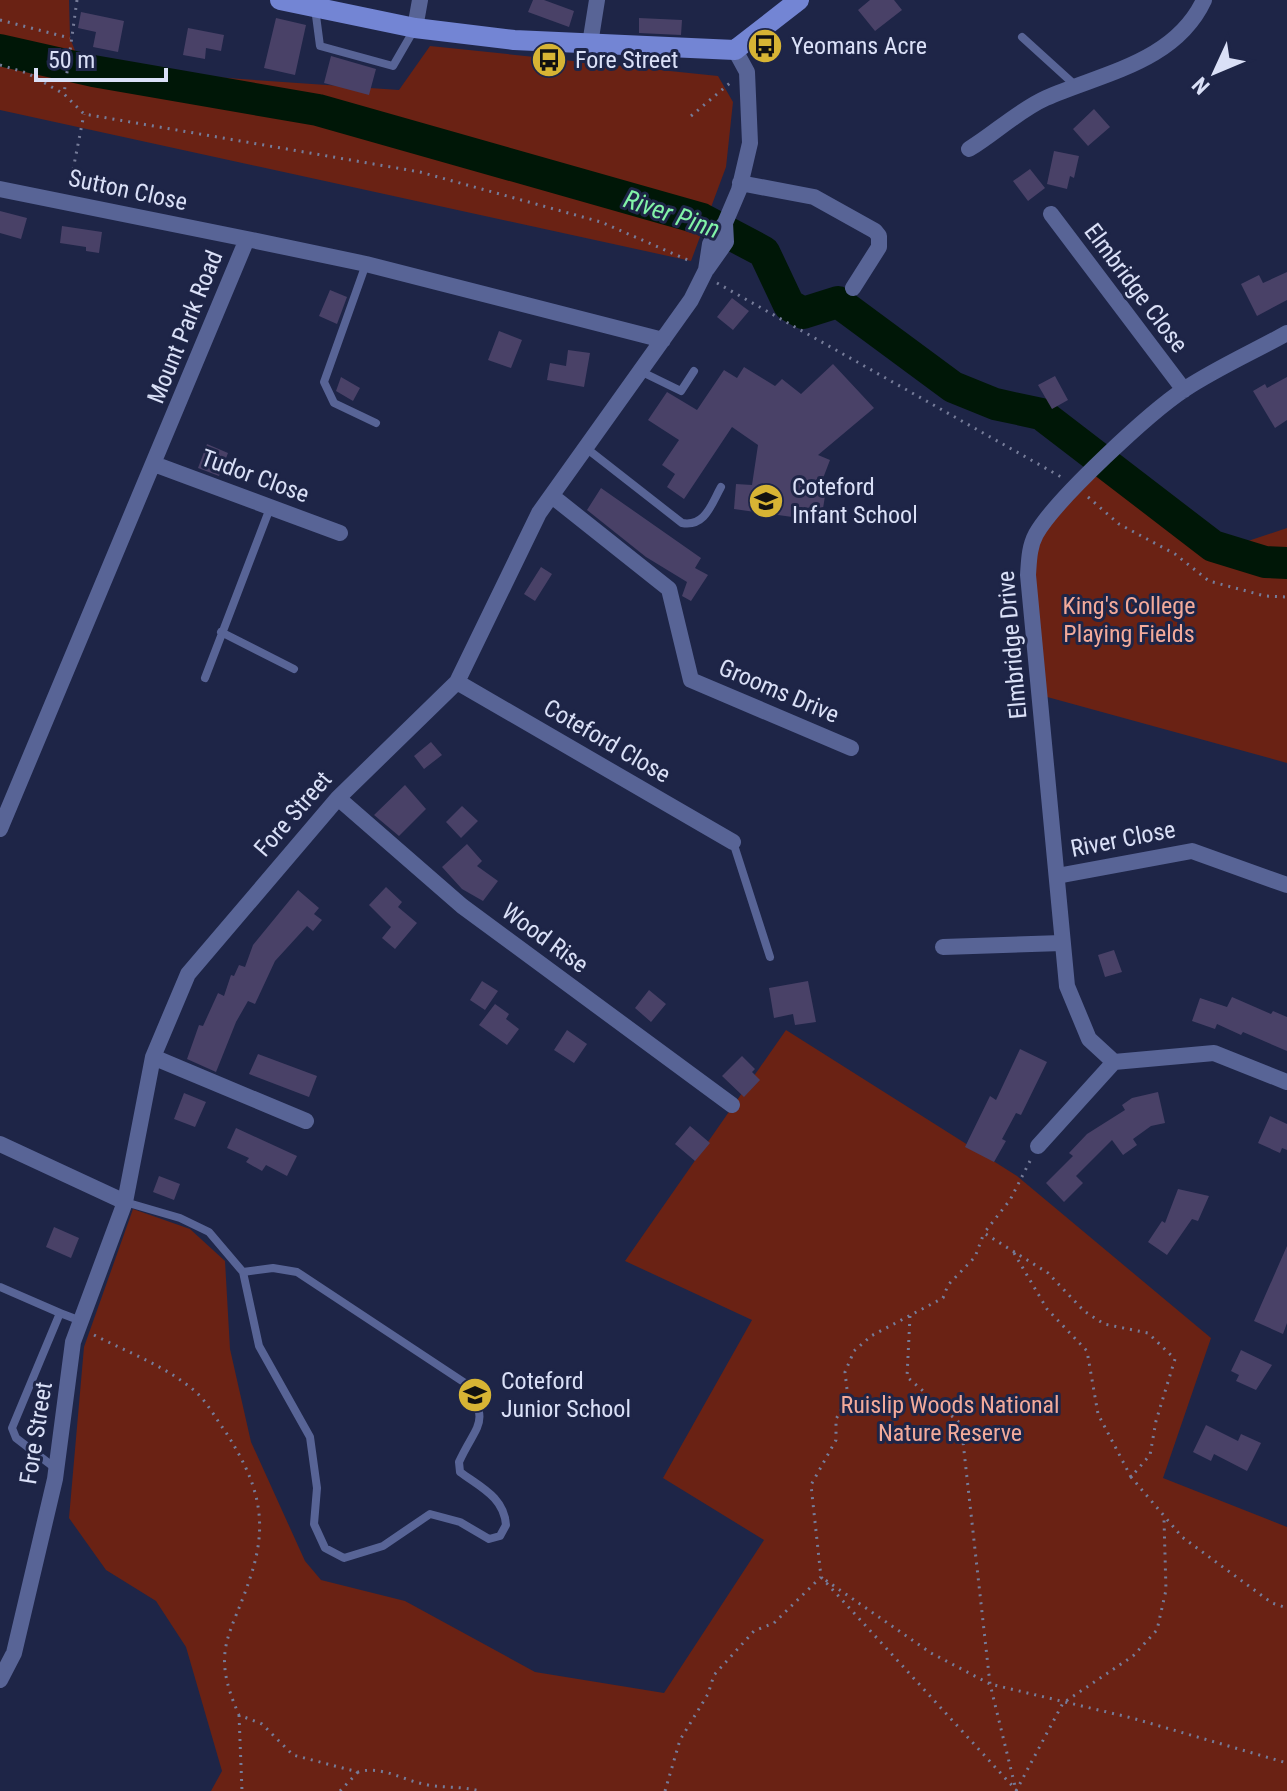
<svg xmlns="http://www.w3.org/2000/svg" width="1287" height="1791" viewBox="0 0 1287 1791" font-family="'Roboto Condensed',sans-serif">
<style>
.green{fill:#6a2214}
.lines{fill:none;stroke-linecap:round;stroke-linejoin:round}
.river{stroke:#001707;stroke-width:32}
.building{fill:#494167}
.path{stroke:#767c99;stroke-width:3;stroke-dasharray:2 6;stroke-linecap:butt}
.lane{stroke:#586496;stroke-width:8}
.street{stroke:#586496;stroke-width:16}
.secondary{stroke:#7385d4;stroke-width:20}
.labels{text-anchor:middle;stroke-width:6;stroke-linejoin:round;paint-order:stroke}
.poi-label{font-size:24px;fill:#dae0f7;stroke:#1e2547;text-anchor:start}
.street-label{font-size:24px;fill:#dae0f7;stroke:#1e2547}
.park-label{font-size:24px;fill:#f3aa9a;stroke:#1e2547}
.water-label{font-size:26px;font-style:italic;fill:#82f3a8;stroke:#1e2547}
</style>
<rect width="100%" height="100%" fill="#1e2547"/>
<path class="green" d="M0 0H69L70 38 82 68 399 90 430 46 718 76 733 102 726 167 691 261 0 110Z
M1095 469 1203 556 1287 528V763L1040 695 1028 575 1035 535Z
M786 1030 1017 1176 1211 1338 1163 1478 1287 1527V1791H211L222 1771 186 1647 156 1601 106 1570 69 1518 84 1347 133 1209 190 1229 225 1261 230 1349 251 1442 305 1561 321 1580 405 1601 535 1672 664 1693 764 1540 663 1478 752 1320 625 1261Z"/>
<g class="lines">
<path class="river" d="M0 50 93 71 318 110 702 219 764 252 789 305 803 313 838 302 953 387 995 404 1041 414 1213 546 1265 562 1287 563"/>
</g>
<path class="building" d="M533 0H544L574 11 569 27 528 12Z
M870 0H894L902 10 875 31 858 10Z
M81 12 124 21 118 52 93 47 96 32 78 28Z
M276 18 306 25 295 75 264 68Z
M639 18 682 20 681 35 639 33Z
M188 28 224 35 221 51 206 48 205 59 183 55Z
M331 56 376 69 369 95 324 83Z
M1094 109 1110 127 1088 146 1073 129Z
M1054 151 1079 156 1074 178 1070 176 1067 189 1047 184Z
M1030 169 1045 188 1028 201 1013 181Z
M0 211 27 218 21 239 0 233Z
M62 226 102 232 99 253 86 251V247L60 243Z
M1287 272V300L1257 316 1241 284 1259 275 1263 283Z
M330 290 347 297 337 324 319 316Z
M732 298 749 311 733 330 717 317Z
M499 331 522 340 511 368 488 360Z
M568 350 590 353 584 387 547 380 550 363 566 366Z
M833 364 874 408 818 455 830 460 817 494 825 496 821 521 734 509 736 484 752 485 758 445 732 427 684 499 667 487 675 474 662 465 679 440 648 420 667 392 697 410 724 370 737 378 744 367 775 386 782 379 801 394Z
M1055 376 1068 400 1052 409 1038 385Z
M341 377 360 388 353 401 336 391Z
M1287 377V420L1275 428 1253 391 1265 384 1267 388Z
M207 444 228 453 219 476 198 468Z
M601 488 701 558 695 568 708 575 691 601 682 596 687 582 646 557 587 510Z
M541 567 552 574 535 601 524 594Z
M431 742 442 755 424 769 414 756Z
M405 785 426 809 399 836 374 815Z
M462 806 478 821 461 838 446 822Z
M467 844 482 861 477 866 498 881 483 901 462 889 442 867Z
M386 887 402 902 398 907 417 923 395 949 382 938 391 927 369 905Z
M298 890 319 908 314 914 322 920 313 931 307 926 275 961 255 1004 248 1001 236 1022 216 1072 187 1059 199 1025 203 1026 218 993 224 996 231 975 234 976 239 965 245 967 253 945Z
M1114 950 1122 972 1105 977 1098 955Z
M482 981 498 991 485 1010 470 1000Z
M808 981 816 1022 795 1025 793 1014 774 1018 769 988Z
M649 990 666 1004 651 1022 635 1008Z
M1232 997 1271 1014 1273 1011 1287 1017V1051L1243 1032 1241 1035 1217 1024 1215 1029 1192 1021 1200 998 1227 1007Z
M495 1004 509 1014 506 1019 519 1029 507 1045 479 1025Z
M567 1030 587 1044 574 1063 554 1050Z
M1020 1049 1047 1062 1021 1115 1016 1113 1002 1139 1006 1141 994 1162 965 1147 990 1096 996 1100Z
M258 1054 317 1076 309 1097 249 1074Z
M742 1056 755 1069 752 1072 760 1080 744 1097 722 1076Z
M1158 1092 1165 1123 1151 1126 1133 1139 1137 1145 1123 1155 1112 1140 1076 1176 1083 1183 1064 1202 1046 1183 1073 1156 1069 1153 1087 1134 1125 1110 1122 1105 1132 1098Z
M184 1093 206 1102 195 1127 174 1119Z
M1270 1116 1287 1124V1150L1282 1148 1280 1153 1258 1143Z
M690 1126 710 1143 695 1161 675 1144Z
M236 1128 297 1156 287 1176 266 1165 262 1171 246 1162 249 1158 227 1148Z
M159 1176 180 1184 174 1200 153 1192Z
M1178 1189 1209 1196 1198 1221 1192 1219 1167 1255 1148 1242 1162 1221 1165 1223Z
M54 1227 79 1238 71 1258 46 1247Z
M1287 1246V1323L1283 1334 1254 1321Z
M1241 1350 1272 1365 1256 1390 1236 1381 1239 1375 1231 1371Z
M1206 1425 1238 1441 1241 1434 1261 1443 1247 1471 1214 1454 1211 1461 1193 1452Z"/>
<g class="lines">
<path class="path" d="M77 0 64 94 84 114 420 172 601 222 690 261
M0 20 70 38
M0 65 27 73 64 94
M691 116 730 83
M70 185 84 114
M717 283 1063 478
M1088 497 1119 524 1175 554 1209 581 1265 596 1287 597
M1030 1161 1010 1200 984 1233 1048 1273 1084 1311 1104 1324 1148 1333 1175 1359 1156 1421 1150 1455 1131 1477 1182 1537 1272 1603 1287 1608
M1014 1253 1047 1309 1087 1351 1098 1414 1131 1477
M910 1316 907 1377 961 1424 990 1684 1015 1786
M94 1335C129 1353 166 1366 196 1392 207 1402 216 1419 225 1431 256 1479 270 1518 251 1575 232 1636 209 1648 239 1715L262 1724 293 1755 358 1772C382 1765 404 1781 428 1785 445 1788 460 1786 480 1791
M239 1715 242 1791
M340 1791 358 1772
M665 1791 680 1740 708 1694 714 1675 754 1631 774 1623 821 1577 811 1485 836 1440V1419L848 1398 845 1372 854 1351 871 1336 943 1298 948 1285 975 1257 984 1233
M1016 1791 1063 1703 1133 1656 1157 1630 1166 1590 1164 1519
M1017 1791 821 1577 931 1653 990 1684 1132 1718 1287 1763"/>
<path class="lane" d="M315 8 320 46 393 66 415 28
M1022 37 1076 86
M366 264 324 382 334 403 376 423
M640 371 681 391 694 371
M586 448 682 523C705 527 711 505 721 487
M221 632 294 669
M205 678 270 508
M733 842 770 957
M125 1202 180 1218 209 1232 243 1272 259 1346 310 1437 317 1488 314 1524 325 1548 344 1558 383 1546 430 1514 460 1522 489 1539 500 1536 506 1525C504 1497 480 1487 460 1472L459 1462C476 1424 492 1424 465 1383L297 1272 273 1268 243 1272
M0 1287 60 1313
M55 1468 16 1438 12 1428 60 1313 81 1321"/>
<path class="street" d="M415 28 420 0
M590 44 597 0
M969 149C994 134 1019 110 1046 98 1103 73 1175 62 1204 0
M740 183 814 197 875 231 879 236V247L853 288
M0 189 247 239
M1051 214 1184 390
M707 269 726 242 725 223
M154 464 340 533
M552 496 669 589 691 680 851 748
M457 682 733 842
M338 798 462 906 732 1105
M0 829 247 239 366 264 663 340
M1057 876 1192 851 1287 885
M943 947 1062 943
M153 1057 306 1121
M1114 1062 1089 1039 1067 986 1028 575C1029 561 1029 547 1036 534 1056 499 1150 412 1185 389 1217 368 1253 352 1287 333
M0 1144 125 1202
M1038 1146 1114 1062 1214 1053 1287 1082
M0 1680 14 1653 55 1479 73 1342 125 1202 153 1057 188 974 338 798 457 682 539 513 691 300 706 270 710 244 725 223 739 190 750 143 747 72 735 50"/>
<path class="secondary" d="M280 0 415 28 514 40 735 50 799 0"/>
</g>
<defs>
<g id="bus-disc" transform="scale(1.8)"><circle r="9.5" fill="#d7b434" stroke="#1e2547"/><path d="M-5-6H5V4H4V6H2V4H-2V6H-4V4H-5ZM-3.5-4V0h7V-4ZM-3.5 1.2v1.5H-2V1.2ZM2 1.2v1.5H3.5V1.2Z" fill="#111"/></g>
<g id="school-disc" transform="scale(1.8)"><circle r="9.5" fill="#d7b434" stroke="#1e2547"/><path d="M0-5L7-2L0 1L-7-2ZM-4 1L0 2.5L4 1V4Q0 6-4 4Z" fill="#111"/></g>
</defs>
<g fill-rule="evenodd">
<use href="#bus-disc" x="765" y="46"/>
<use href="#bus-disc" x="549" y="60"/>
<use href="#school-disc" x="766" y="501"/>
<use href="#school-disc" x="475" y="1395"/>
</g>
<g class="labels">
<g class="poi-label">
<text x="791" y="54">Yeomans Acre</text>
<text x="575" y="68">Fore Street</text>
<text x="792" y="495">Coteford<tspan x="792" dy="28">Infant School</tspan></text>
<text x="501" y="1389">Coteford<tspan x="501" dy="28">Junior School</tspan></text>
</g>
<g class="street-label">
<text transform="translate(128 190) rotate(12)" y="8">Sutton Close</text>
<text transform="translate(1136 288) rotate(53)" y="8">Elmbridge Close</text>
<text transform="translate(185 327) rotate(-68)" y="8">Mount Park Road</text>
<text transform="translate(255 476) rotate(20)" y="8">Tudor Close</text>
<text transform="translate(1012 645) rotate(-95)" y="8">Elmbridge Drive</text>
<text transform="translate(779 691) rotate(23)" y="8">Grooms Drive</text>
<text transform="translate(607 741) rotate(30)" y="8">Coteford Close</text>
<text transform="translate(293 814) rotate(-49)" y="8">Fore Street</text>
<text transform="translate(1123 839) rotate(-11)" y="8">River Close</text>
<text transform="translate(545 938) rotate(36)" y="8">Wood Rise</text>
<text transform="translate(36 1433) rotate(-81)" y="8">Fore Street</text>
</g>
<g class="park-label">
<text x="1129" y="614">King's College<tspan x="1129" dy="28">Playing Fields</tspan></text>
<text x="950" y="1413">Ruislip Woods National<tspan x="950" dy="28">Nature Reserve</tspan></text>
</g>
<g class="water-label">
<text transform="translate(672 214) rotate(19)" y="9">River Pinn</text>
</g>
</g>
<g transform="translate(1215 72) rotate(226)" stroke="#1e2547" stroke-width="6" paint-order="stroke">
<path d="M0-6L14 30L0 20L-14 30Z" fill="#dae0f7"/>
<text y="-12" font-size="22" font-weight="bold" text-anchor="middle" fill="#dae0f7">N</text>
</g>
<path d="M36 68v12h130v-12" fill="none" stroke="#dae0f7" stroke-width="4"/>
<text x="48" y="68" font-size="24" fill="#dae0f7" stroke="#1e2547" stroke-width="6" paint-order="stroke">50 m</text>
</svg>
